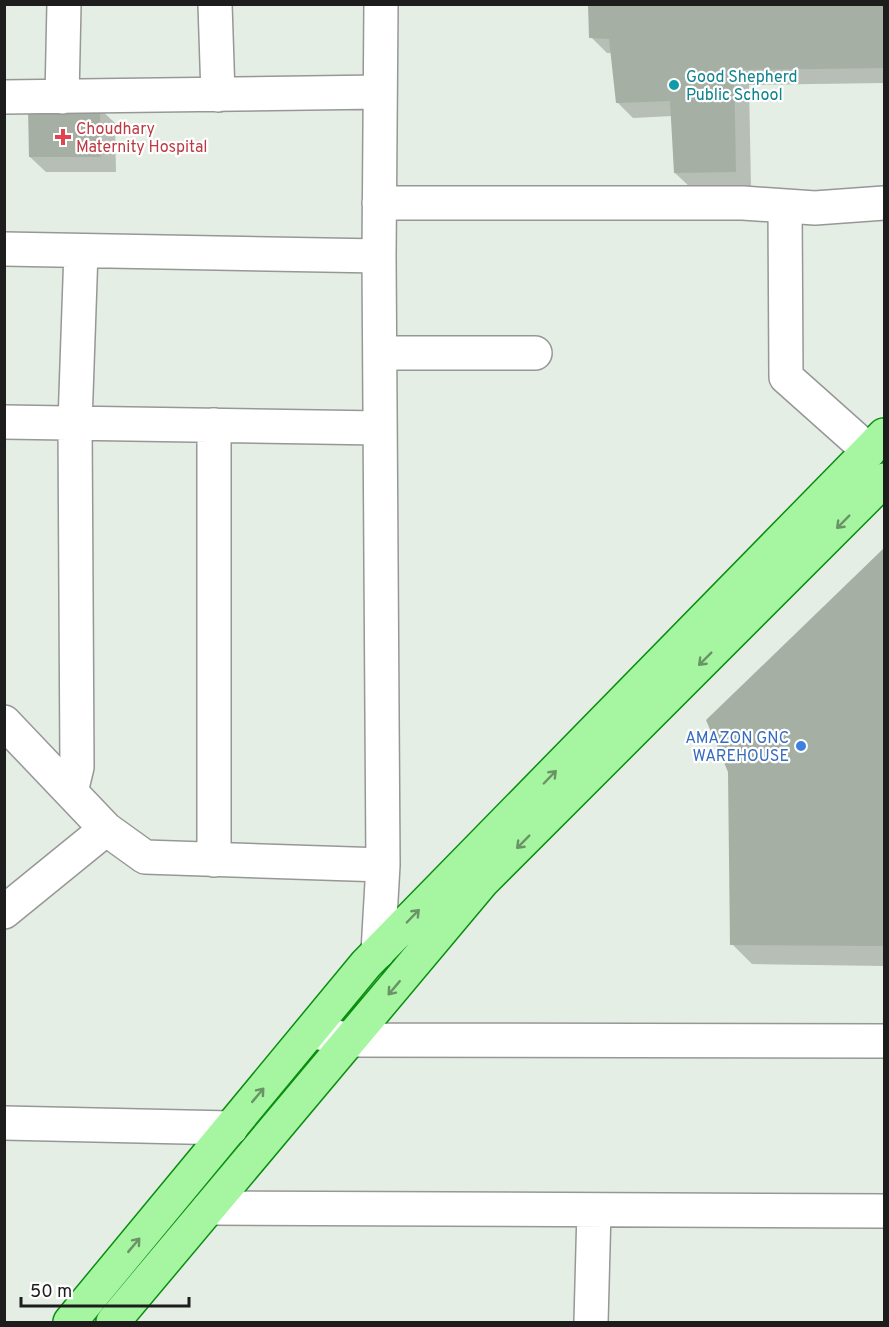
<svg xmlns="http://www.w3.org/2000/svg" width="889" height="1327" viewBox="0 0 889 1327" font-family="Overpass,sans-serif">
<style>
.shadow{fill:#0003}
.building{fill:#a6afa3}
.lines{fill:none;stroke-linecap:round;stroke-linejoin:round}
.minor-casing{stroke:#979797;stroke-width:36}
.major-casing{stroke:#098e0f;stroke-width:36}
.minor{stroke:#fff;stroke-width:33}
.major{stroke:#a6f6a1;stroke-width:33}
.oneway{stroke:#689466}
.culture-dot{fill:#0f9aa8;stroke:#fff;stroke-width:2}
.health-dot{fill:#e0444e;stroke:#fff;stroke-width:2}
.shop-dot{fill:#3f7fe0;stroke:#fff;stroke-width:2}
.labels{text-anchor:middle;stroke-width:4.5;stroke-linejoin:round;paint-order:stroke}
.culture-label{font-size:16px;fill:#0d838f;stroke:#fff;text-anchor:start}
.health-label{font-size:16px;fill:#be3a42;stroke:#fff;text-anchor:start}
.shop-label{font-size:16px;fill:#366cbe;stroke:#fff;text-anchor:end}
</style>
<rect width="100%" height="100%" fill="#e4eee4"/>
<path class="shadow" d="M589 4H884V83L749 85 751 187 691 188 675 173 672 116 633 118 617 102 612 53H607L591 37Z
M99 108 115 123 116 172H46L30 157Z
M884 551V966L752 964 732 944 729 772 708 720Z"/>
<path class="building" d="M588 4H884V68L734 70 736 172 674 173 670 101 616 103 609 39 589 38Z
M100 106 101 157H29L28 107Z
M884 548V946L730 945 728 772 706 720Z"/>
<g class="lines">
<g class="minor-casing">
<path id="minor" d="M215 4 218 95
M4 97 380 92
M62 97 64 4
M379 203H743L815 208 884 203
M785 206 786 377 869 451
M4 249 379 256
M380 353H535
M4 422 380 428
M214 425V860
M4 722 106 829 145 857 383 865
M71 792 77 767 75 423 81 251
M4 912 106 829
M378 952 383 865 379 256 381 4
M311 1031 350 1040 884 1041
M4 1123 231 1128
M209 1208 884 1211
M591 1322 594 1210"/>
</g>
<g class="major-casing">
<path id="major" d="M70 1322 366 964 884 435
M113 1322 483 881 884 480"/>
</g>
<use href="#minor" class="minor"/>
<use href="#major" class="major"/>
</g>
<defs><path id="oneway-shaft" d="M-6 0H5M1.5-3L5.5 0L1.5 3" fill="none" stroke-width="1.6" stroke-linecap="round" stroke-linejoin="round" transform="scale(1.5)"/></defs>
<g class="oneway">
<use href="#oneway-shaft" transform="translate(843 522) rotate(135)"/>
<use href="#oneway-shaft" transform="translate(705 659) rotate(135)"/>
<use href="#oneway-shaft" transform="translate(550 777) rotate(-46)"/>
<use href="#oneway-shaft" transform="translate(523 842) rotate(135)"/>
<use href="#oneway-shaft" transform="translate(413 916) rotate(-46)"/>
<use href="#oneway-shaft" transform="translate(394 988) rotate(130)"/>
<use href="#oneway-shaft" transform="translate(258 1095) rotate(-50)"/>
<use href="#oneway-shaft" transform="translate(134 1245) rotate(-50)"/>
</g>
<circle class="culture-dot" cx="674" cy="85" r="6"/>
<path class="health-dot" d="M60 128h6v6h6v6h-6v6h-6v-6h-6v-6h6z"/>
<circle class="shop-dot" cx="801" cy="746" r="6"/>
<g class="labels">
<g class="culture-label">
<text x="686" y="82">Good Shepherd<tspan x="686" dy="18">Public School</tspan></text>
</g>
<g class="health-label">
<text x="76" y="134">Choudhary<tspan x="76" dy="18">Maternity Hospital</tspan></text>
</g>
<g class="shop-label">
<text x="789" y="743">AMAZON GNC<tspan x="789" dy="18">WAREHOUSE</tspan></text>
</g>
</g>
<rect width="889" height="1327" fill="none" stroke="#1d1d1d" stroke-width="12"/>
<path d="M21 1297v9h168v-9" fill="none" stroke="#1d1d1d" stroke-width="3"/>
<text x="30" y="1297" font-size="18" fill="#1d1d1d" stroke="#ffffff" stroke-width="4.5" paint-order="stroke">50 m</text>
</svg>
